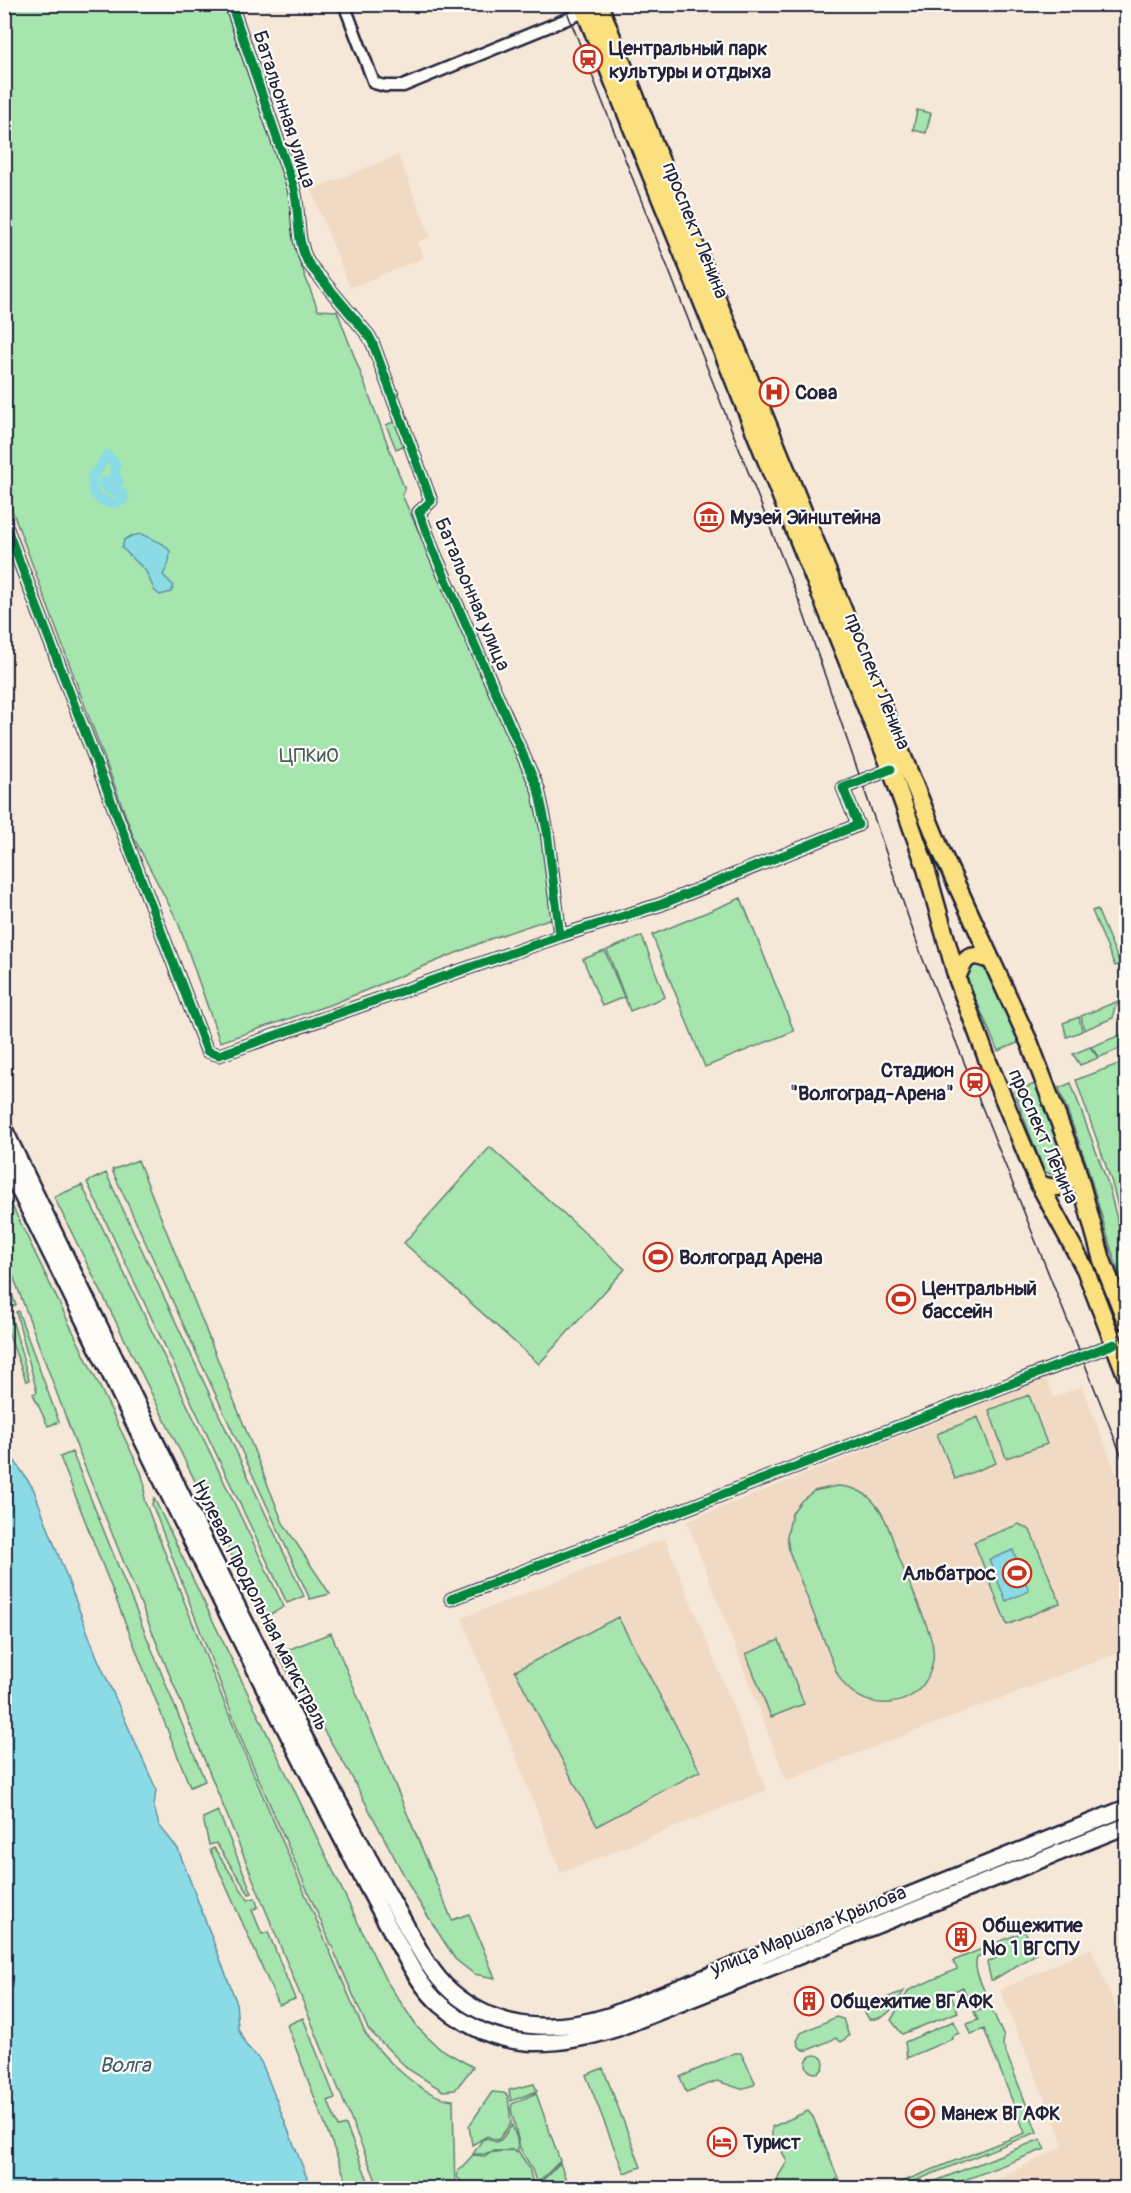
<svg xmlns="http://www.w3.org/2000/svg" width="1131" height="2193" viewBox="0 0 1131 2193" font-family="Pangolin,sans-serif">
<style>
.built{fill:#f1dac4}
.green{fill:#a6e5ae;stroke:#648474;stroke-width:1.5}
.water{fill:#8bdbe6;stroke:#6191a2;stroke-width:1.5}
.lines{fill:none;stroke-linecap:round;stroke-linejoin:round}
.canal{stroke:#8bdbe6;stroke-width:10}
.street-casing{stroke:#22223b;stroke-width:15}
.secondary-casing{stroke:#22223b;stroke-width:20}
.primary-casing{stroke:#22223b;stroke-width:21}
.street{stroke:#fdfcf7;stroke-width:10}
.secondary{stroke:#fdfcf7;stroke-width:15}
.primary{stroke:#fbe080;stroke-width:16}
.tram{stroke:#22223b;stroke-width:1.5}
.cycleway-casing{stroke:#fdfcf7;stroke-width:13}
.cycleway{stroke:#00873e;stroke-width:9}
.labels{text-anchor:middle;stroke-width:4.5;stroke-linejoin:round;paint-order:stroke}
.poi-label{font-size:20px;font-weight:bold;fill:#22223b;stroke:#fdfcf7;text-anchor:start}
.street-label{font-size:20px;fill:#22223b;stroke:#fdfcf7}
.park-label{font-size:20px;fill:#4a5c5e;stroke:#fdfcf7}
.water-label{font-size:21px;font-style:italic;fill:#425a6e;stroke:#fdfcf7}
</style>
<rect width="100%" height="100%" fill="#f6e8d9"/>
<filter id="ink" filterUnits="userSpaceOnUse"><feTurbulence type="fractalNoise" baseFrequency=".0167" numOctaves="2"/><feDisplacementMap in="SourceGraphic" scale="12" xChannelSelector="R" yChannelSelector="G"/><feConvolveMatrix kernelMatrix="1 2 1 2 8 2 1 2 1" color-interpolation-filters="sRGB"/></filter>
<g filter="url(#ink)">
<path class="built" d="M398 155 431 237 418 242 424 258 350 288 311 190Z
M1046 1378 1054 1397 1082 1386 1126 1498V1650L786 1781 687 1521Z
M665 1538 767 1790 561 1873 462 1618Z
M1091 1948 1126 2032V2188H978L1064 2146 1000 1990Z"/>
<path class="green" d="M4 5H224L291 199 298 257 318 310 337 311 405 490 402 495 534 784 555 917 490 939 335 1003 220 1042 178 922 134 838 5 491Z
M917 110 931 113 926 133 913 130Z
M396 421 405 445 396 449 386 425Z
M741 898 794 1031 705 1067 652 935Z
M1097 909 1120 964 1115 966 1092 911Z
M642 936 665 997 630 1011 607 950Z
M605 951 624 997 602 1006 583 959Z
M976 963 988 968 1020 1042 998 1051 965 974 968 967Z
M1121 1000 1114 1009 1113 1018 1084 1030 1081 1016Z
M1079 1017 1082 1031 1067 1037 1063 1023Z
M1120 1035 1126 1039V1046L1100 1057 1091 1047Z
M1090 1047 1098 1058 1080 1065 1073 1054Z
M1126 1061V1239L1112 1183 1076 1080Z
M1071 1083 1108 1184 1126 1255V1292L1114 1259 1086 1162 1059 1088Z
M1035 1084 1066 1160 1061 1172C1054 1175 1051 1175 1044 1171L1014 1092Z
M490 1147 625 1269 539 1364 404 1243Z
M138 1160 283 1523 330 1594 310 1599 112 1170Z
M106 1173 304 1596 287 1603 87 1182Z
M82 1185 284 1607 263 1618 54 1197Z
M5 1191 141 1472 145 1486 144 1500 241 1745 365 2033C384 2058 421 2097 453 2100L455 2188H379L78 1450 5 1254Z
M5 1287 7 1293 11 1292 16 1305 9 1308 29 1380 26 1381 5 1324Z
M18 1311 59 1422 48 1426 33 1394 37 1392 16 1312Z
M1029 1395 1047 1444 1006 1458 989 1410Z
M978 1417 996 1463 955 1479 937 1434Z
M72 1452 205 1781 190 1787 60 1457Z
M836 1486C852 1486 866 1492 876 1505 888 1520 893 1542 900 1560 910 1586 924 1614 932 1642 933 1647 934 1654 933 1660 926 1713 857 1718 836 1671L789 1551 787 1536 792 1513 801 1501 814 1491Z
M154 1498 385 1979 418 2028 439 2048 473 2067 455 2090 443 2091 408 2069 368 2029 243 1743 152 1504Z
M1019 1524 1030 1530 1060 1603 1007 1625 974 1542Z
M618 1617 700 1771 597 1826 515 1671Z
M331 1633 452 1920 469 1914 495 1978 474 1974 455 1959 415 1896 348 1770 277 1654Z
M779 1640 804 1704 771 1717 746 1654Z
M218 1811 252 1893 249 1894 216 1843 209 1845 203 1818Z
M214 1848 248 1900 255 1898 258 1907 252 1910 262 1934 268 1932 295 1999 279 2005 210 1850Z
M1025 1931 1036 1954 993 1980H991L987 1963 1005 1953 1002 1945 977 1957C972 1969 984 1988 988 2000L970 2007 963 1987 950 1993 958 2012 902 2034 891 2020 909 1990 957 1969 953 1961Z
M904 1991C895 2004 888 2021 869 2019L864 2011 865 2006Z
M991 2007 1004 2037 1003 2045 1037 2132 897 2188H886L1025 2133 984 2029 971 2034 967 2024 978 2020 974 2012Z
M836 2017 843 2019 849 2036 841 2042 836 2038 808 2050C801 2051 799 2047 797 2041L801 2033Z
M303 2018 335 2098 328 2101 338 2127 346 2125 371 2188H349L287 2025Z
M954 2021 959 2033 952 2036V2039L907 2058 905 2042Z
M735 2053H741L755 2082 754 2085 741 2089 717 2081 686 2092 680 2077Z
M806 2064a9 9 0 1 1 18 0a9 9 0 1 1-18 0Z
M603 2068 641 2167 624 2173 586 2075Z
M534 2084 537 2091 511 2101 509 2090Z
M492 2092 504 2093 508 2096 511 2123 499 2139 496 2140 487 2136 472 2145 469 2126Z
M536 2093 560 2161 537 2184 531 2167 520 2148 511 2109 512 2104Z
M808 2111 813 2117 842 2188H834L836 2178 832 2188H775L779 2175 787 2162 778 2143 772 2139V2127Z
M512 2125 517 2139 518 2150 493 2151 484 2154H473L482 2140 487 2138 496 2142 501 2140Z
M1041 2139 1045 2149 944 2188H918Z
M510 2150 519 2152 529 2168 534 2188H467L457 2177 458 2171 473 2155 485 2156 489 2153Z
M560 2163 569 2188H537L536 2187Z"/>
<path class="water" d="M141 534 163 544 170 551 169 563 163 575 173 585V588L171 592 160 595 155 591 145 570 122 548 124 540 131 536Z
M5 1420 9 1435 12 1457 33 1488 97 1657 156 1789 154 1807 159 1825 178 1849 236 2001 238 2028 246 2045 259 2059 263 2066 311 2188H5Z
M1013 1550 1029 1591 1006 1601 989 1560Z"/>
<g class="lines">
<path class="canal" d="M107 455 116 465 114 473 119 481 117 483 106 481 103 483 108 490 122 493 124 497 122 501C111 506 99 501 93 491L92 476 98 470Z"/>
<g class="street-casing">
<path id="street" d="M231 4 293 185C301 213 294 236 308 263L369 336 373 344 431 501 419 512 433 550 538 789 547 831 560 936
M344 4 374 83 385 86H403L589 10
M4 521 207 1051 219 1055 560 936 662 904 858 825 843 788 891 769
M451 1599 1114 1344"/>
</g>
<g class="secondary-casing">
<path id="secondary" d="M4 1129C113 1354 220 1580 338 1801 360 1842 381 1882 404 1922 417 1946 431 1974 452 1992 498 2031 554 2033 609 2016L1126 1808
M4 1160C115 1378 217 1601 331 1817 351 1856 371 1895 393 1934 406 1958 420 1987 441 2005 496 2052 553 2049 618 2028L1126 1826"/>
</g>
<g class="primary-casing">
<path id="primary" d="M582 4 891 769 925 865 957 978 989 1064 1039 1184 1085 1269 1126 1375
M599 4 660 159 942 853 1030 1044 1076 1166 1102 1260 1126 1321
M957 978C965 957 969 951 992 961
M1039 1184C1060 1191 1068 1188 1076 1166"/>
</g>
<use href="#street" class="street"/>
<use href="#secondary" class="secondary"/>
<use href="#primary" class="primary"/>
<path class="tram" d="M564 4 801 606 922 957 1126 1467"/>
<g class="cycleway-casing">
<path id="cycleway" d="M231 4 293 185C301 213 294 236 308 263L369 336 373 344 431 501 419 512 433 550 538 789 547 831 560 936
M4 521 207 1051 219 1055 560 936 662 904 858 825 843 788 891 769
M451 1599 1114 1344"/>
</g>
<use href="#cycleway" class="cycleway"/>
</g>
</g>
<defs>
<g id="station-ring" transform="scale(1.5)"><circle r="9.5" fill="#fdfcf7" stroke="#c8321e" stroke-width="1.5"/><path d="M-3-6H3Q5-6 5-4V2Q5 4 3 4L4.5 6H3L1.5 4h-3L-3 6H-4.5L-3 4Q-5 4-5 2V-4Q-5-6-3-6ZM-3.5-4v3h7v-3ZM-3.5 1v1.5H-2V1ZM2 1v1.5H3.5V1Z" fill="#c8321e"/></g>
<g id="hospital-ring" transform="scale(1.5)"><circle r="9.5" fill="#fdfcf7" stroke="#c8321e" stroke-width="1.5"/><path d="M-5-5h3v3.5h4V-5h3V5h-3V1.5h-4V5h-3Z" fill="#c8321e"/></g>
<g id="museum-ring" transform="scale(1.5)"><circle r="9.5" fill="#fdfcf7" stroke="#c8321e" stroke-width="1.5"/><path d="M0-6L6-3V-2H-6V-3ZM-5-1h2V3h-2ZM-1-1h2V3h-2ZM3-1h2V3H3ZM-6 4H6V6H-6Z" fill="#c8321e"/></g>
<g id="stadium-ring" transform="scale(1.5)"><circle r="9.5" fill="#fdfcf7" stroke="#c8321e" stroke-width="1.5"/><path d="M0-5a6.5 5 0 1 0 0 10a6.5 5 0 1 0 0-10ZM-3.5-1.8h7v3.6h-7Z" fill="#c8321e"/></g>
<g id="building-ring" transform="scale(1.5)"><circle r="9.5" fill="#fdfcf7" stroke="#c8321e" stroke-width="1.5"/><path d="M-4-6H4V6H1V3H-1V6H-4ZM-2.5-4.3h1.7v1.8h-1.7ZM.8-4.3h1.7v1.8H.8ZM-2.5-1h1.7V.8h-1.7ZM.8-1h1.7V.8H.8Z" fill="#c8321e"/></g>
<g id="hotel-ring" transform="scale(1.5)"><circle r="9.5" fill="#fdfcf7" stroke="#c8321e" stroke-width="1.5"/><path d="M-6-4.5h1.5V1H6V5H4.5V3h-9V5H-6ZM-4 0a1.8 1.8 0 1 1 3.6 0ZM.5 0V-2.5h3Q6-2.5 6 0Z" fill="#c8321e"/></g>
</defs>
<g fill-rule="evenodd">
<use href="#station-ring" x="588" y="59"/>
<use href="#hospital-ring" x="774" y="392"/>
<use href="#museum-ring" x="709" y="517"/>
<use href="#station-ring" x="975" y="1082"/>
<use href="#stadium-ring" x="658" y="1257"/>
<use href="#stadium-ring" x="901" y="1299"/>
<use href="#stadium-ring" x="1017" y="1573"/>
<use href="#building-ring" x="961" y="1937"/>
<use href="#building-ring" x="809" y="2001"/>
<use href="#stadium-ring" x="920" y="2113"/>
<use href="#hotel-ring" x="722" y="2142"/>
</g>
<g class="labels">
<g class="poi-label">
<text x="609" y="55">Центральный парк<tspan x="609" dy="23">культуры и отдыха</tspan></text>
<text x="795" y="399">Сова</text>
<text x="730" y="524">Музей Эйнштейна</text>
<text x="954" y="1077" text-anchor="end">Стадион<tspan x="954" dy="23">"Волгоград-Арена"</tspan></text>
<text x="679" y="1264">Волгоград Арена</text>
<text x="922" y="1295">Центральный<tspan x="922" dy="23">бассейн</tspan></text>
<text x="996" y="1580" text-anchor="end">Альбатрос</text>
<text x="982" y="1932">Общежитие<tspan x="982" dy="23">№ 1 ВГСПУ</tspan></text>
<text x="830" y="2008">Общежитие ВГАФК</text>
<text x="941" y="2120">Манеж ВГАФК</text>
<text x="743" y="2149">Турист</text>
</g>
<g class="street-label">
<text transform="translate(285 109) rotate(72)" y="7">Батальонная улица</text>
<text transform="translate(696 230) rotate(68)" y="7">проспект Ленина</text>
<text transform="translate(473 594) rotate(67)" y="7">Батальонная улица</text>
<text transform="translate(878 681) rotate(68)" y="7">проспект Ленина</text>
<text transform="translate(1044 1136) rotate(66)" y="7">проспект Ленина</text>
<text transform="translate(261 1605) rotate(63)" y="7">Нулевая Продольная магистраль</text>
<text transform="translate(808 1930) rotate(-22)" y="7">улица Маршала Крылова</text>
</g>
<g class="park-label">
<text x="309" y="762">ЦПКиО</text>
</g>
<g class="water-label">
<text x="125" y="2072">Волга</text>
</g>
</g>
<rect width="1131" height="2193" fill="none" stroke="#fdfcf7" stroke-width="24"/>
<rect x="12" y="12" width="1107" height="2169" fill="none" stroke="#22223b" stroke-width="2" filter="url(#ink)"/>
</svg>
